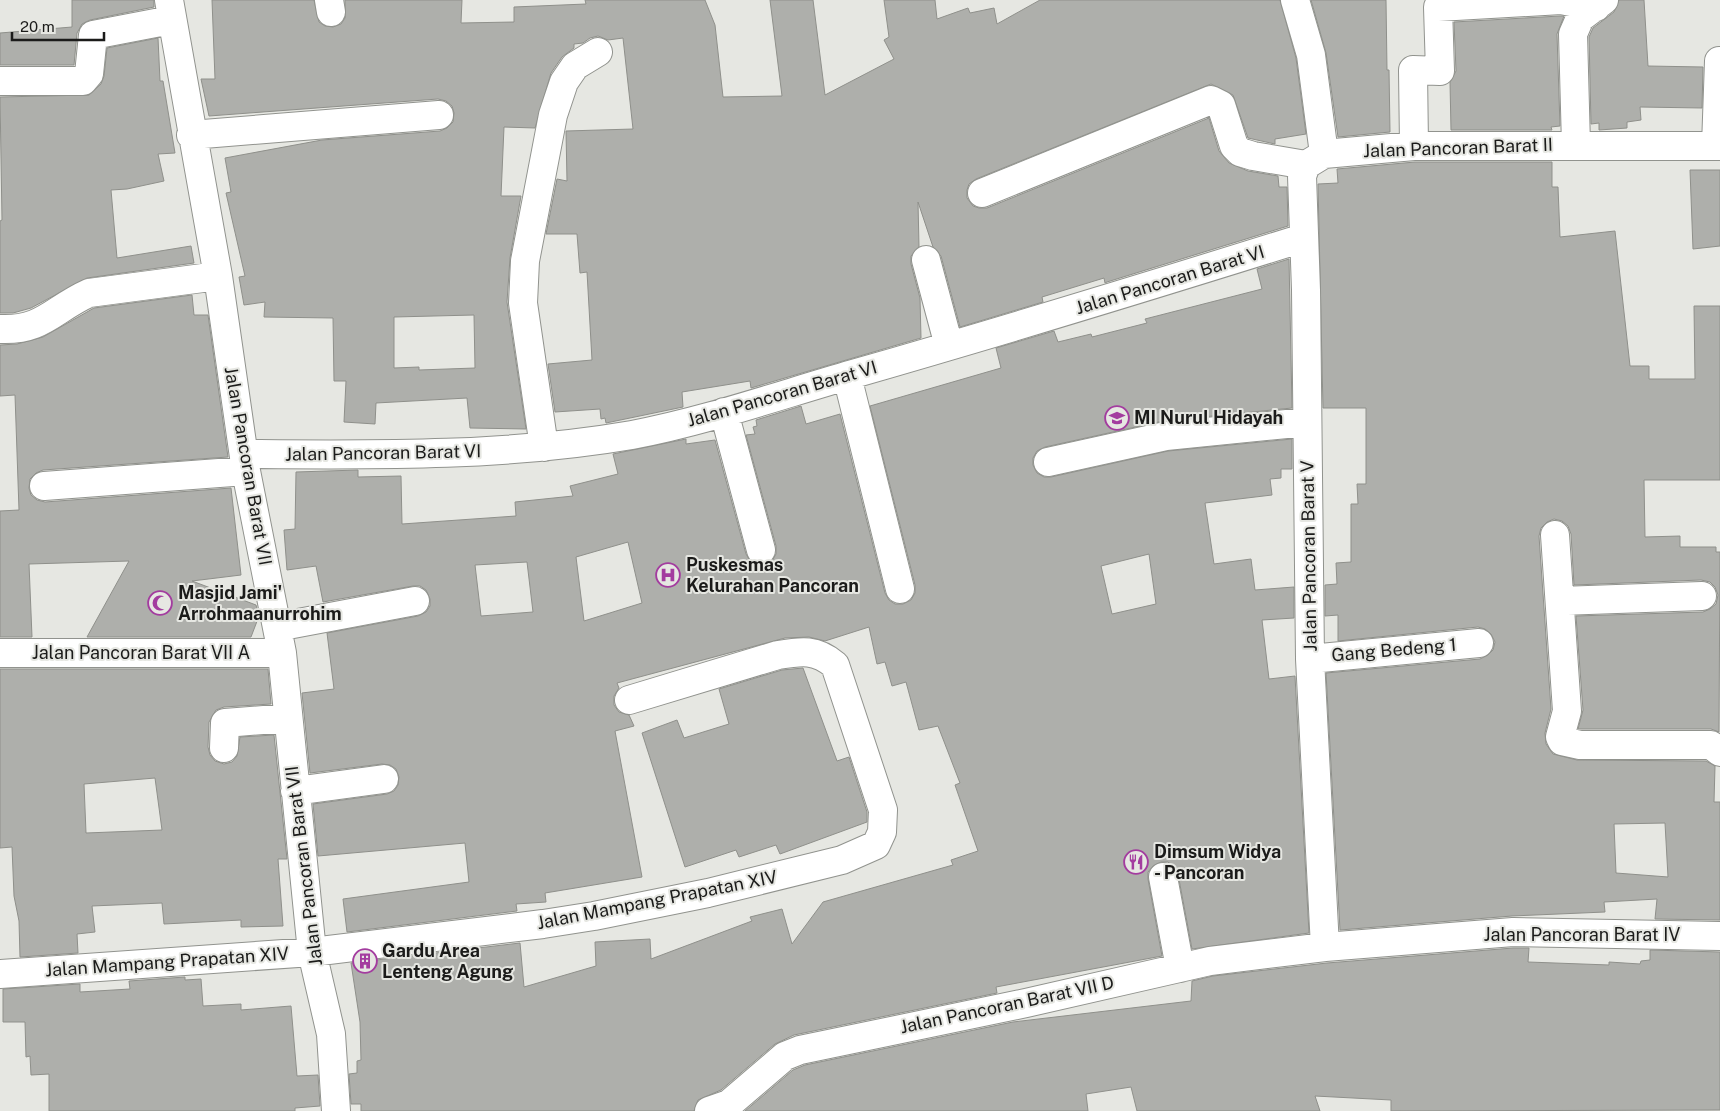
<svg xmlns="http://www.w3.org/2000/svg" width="1720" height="1111" viewBox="0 0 1720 1111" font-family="'Public Sans',sans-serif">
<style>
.building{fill:#aeafab;stroke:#8f908b;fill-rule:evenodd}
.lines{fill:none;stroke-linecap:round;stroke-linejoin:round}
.minor-casing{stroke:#91938e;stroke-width:30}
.minor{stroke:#fff;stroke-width:28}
.labels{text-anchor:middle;stroke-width:4;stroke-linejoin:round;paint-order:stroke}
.street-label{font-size:18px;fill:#1b1b1a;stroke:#e6e7e2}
.poi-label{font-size:18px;font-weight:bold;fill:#1b1b1a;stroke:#e6e7e2;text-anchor:start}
</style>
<rect width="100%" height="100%" fill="#e6e7e2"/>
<path class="building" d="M72 0H154V7L90 20 82 24 77 33 74 65H0V33L72 27Z
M212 0H314L319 22 325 26 333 27 341 24 345 18V0H462L461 23 514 22V7L586 4 585 0H705L715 25 723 97 782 96 770 0H813L825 95 894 59 884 40 889 37 884 0H935L937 19 968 8 970 13 994 8 997 24 1040 0H1280L1296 58 1306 134 1275 139V144L1248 138 1233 95 1211 84 976 179 969 184 967 190V198L973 206 979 208H987L1209 118 1219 151 1229 163 1248 171 1278 176 1279 187H1287L1288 226 1107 282 1105 283 1104 278 1042 297 1043 302 960 327 941 256 933 247 918 202 919 247 911 256V264L920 298 921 338 751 388 750 381 682 392 683 407 606 423 605 418 601 419 600 409 555 412 548 364 592 360 587 272 580 273 577 234H546L557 179 567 181 566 131 633 129 623 38 608 40 598 36 590 38 583 43 574 44V48L562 57 551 73 535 128 504 127 501 196H521L510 258 507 302 526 429 470 428 467 398 376 403 375 424 344 422 346 381H334L333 318 264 317 265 302 244 305 239 277 245 276 226 193 231 192 225 158 322 140 440 131 447 128 453 122 454 113 452 106 446 101 438 99 209 116 201 79H215ZM474 315 475 368 419 370V367L394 368V317Z
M1311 0H1386L1387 70H1389L1390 132 1338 137 1326 53Z
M1619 0H1644L1648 66 1703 67 1702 108 1640 107 1641 120 1627 122V128L1599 130V123L1591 124 1589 37 1593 28 1614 12Z
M1560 16H1564L1557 34 1560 126 1551 127 1552 130H1451L1450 82 1456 71 1454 22Z
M158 38 160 81H163L175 153 158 154 164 181 127 189 111 190 117 258 191 246 194 263 87 278 31 308 13 313H0V221L2 220 0 97 89 95 101 84 104 76 107 48Z
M1415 162H1552V187H1558L1560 237 1615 231 1630 366H1649V379H1695L1694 306H1720V480H1644L1645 537 1680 536V547H1716V552H1720L1719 732 1711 729H1578L1583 710 1576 616 1703 612 1710 609 1716 604 1718 595 1715 587 1710 582 1701 580 1574 585 1571 534 1568 526 1562 521 1554 519 1547 522 1541 528 1539 536 1551 709 1545 733 1546 744 1553 754 1577 760 1706 761 1715 766 1714 802H1720V920L1655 919 1657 899 1604 902 1605 912 1512 916 1340 930 1326 673 1480 659 1488 655 1493 650 1495 642 1491 634 1485 629 1478 627 1338 641V615L1325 616V585L1337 584 1336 563 1351 562V504H1358L1357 484H1366V408H1323L1318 184 1338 183 1337 169ZM1665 823 1668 877 1616 873 1614 824Z
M1690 170H1720V246L1693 249Z
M1289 259 1292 408 1163 421 1045 447 1037 451 1033 458V465L1037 473 1044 477H1051L1168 451 1292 439V469H1281V478L1270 479 1272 495 1205 503 1214 564 1251 559 1255 590 1294 587V618L1262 620 1269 679 1295 676 1309 933 1192 949 1178 874 1174 867 1168 862H1161L1153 866 1148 872V879L1162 956 996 987 997 993 794 1035 775 1044 721 1090 698 1100 694 1111H361V1104H351L349 1074 357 1073V1061L361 1060 360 1022 351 963 520 943 524 987 596 966 595 942 650 939 651 959 752 921 750 917 782 909 792 944 823 902 953 865 951 860 978 851 955 785 960 783 938 726 919 730 906 682 892 686 885 662 877 664 869 627 825 641 809 637 785 638 617 683 619 688 614 696V705L619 712 629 715 634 726 615 731 642 877 545 893 546 902 516 904 517 911 347 932 343 899 469 882 465 843 318 856 313 804 387 794 394 791 398 785 399 777 396 769 390 765 382 764 310 773 302 693 334 689 327 633 418 616 426 612 430 606V599L426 590 420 586H413L323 602 316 566 287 570 284 530 295 529 296 472 358 470V477L401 476 402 524 516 516 515 502 573 496 570 486 618 474 613 454 686 439V444L715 440 746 554 750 561 757 565H765L772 561 776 554V546L746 435 755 434 753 427 757 426 756 420 801 406 806 424 840 414 885 593 889 600 895 604H903L911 600 915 593V585L870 406 1001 368 996 348 1054 331 1058 342 1091 334 1092 337 1147 323 1145 319 1262 289 1257 269ZM628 542 642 603 584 621 576 557ZM1149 554 1156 604 1112 614 1101 566ZM527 562 533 612 481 616 475 565Z
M192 295 194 315H208L228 457 43 470 36 473 30 479 29 488 31 495 37 500 45 502 231 488 241 575 192 581 256 605 259 616 251 637H87L129 561 29 564 32 637H0V511L19 510 15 395 0 396V345L17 344 43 337 94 308Z
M803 668 837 761 849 757 867 812V822L780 854 776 845 739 857 736 850 685 867 642 733 677 720 684 738 729 724 719 689 782 670Z
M0 669H268L271 704 224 707 216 710 209 722 208 747 210 755 215 761 224 764 232 762 237 756 240 737 274 735 287 859H278L283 926 241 927V920L164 924 162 903 92 906 95 932 77 934 78 953 20 957 19 921 14 896 12 847 0 848ZM155 778 162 830 86 833 84 784Z
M1513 948H1529L1528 962 1609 965V962L1640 964 1641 961 1650 960V950L1720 952V1110L1391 1111V1100L1315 1096 1320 1111H1137L1131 1087 1086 1094 1088 1111H745L793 1070 805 1065 1013 1022 1191 1001 1192 981 1213 976 1327 963Z
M185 977V980L201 979 203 1006 241 1004V1010L291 1006 297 1076 318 1075 320 1106 295 1108V1111H49V1074L31 1075 30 1056 26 1057 25 1022H3V989L80 984V992L130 989 129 981Z"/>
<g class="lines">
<g class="minor-casing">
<path id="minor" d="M169 0 218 276 246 471 282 653 312 952 331 1034 336 1111
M329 0 331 12
M1295 0 1311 55 1324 154
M0 81H83L89 74 93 35 171 20
M191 135 439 115
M1576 145 1573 34 1580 18 1604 0
M1414 146 1413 70 1440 71 1438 7 1561 0 1596 7
M1716 146 1719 61
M1306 165 1302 176 1306 290 1310 659 1325 947
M982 193 1211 100 1221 105 1234 146 1240 152 1253 156 1306 165 1324 154 1414 146H1720
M926 260 949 346
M0 329C43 331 53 309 89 293L218 276
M847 376 900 589
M724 412 761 550
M544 447 523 303 525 261 553 115 564 82 575 66 598 52
M245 454C374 455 504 457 632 435 706 421 780 395 853 374 1003 331 1153 285 1303 238
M1048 462 1166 436 1307 422
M44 486 246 471
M1555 535 1567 711 1560 737 1562 741 1580 745H1711L1720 752
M1560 601 1702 596
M277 627 415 601
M0 653H282
M1310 659 1479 643
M224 748 225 723 288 718
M295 791 384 779
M1163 877 1180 968
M0 974 312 952 543 924 594 916 708 893 842 860 876 845 882 832 883 810 835 665C816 649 802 651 778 655L629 700
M709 1111 729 1104 785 1056 800 1050 1026 1003 1210 961 1325 947 1513 932 1720 936"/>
</g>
<use href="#minor" class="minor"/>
</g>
<defs>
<g id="school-ring" transform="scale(1.25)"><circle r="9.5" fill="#e6e7e2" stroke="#a33c9f" stroke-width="1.5"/><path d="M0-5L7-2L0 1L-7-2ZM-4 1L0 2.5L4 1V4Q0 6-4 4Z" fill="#a33c9f"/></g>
<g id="hospital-ring" transform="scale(1.25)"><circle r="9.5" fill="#e6e7e2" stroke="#a33c9f" stroke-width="1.5"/><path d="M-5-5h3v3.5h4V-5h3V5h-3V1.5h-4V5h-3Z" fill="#a33c9f"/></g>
<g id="mosque-ring" transform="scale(1.25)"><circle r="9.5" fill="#e6e7e2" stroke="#a33c9f" stroke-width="1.5"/><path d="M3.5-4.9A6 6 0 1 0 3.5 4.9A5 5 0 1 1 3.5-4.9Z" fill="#a33c9f"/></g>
<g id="restaurant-ring" transform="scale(1.25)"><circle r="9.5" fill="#e6e7e2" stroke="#a33c9f" stroke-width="1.5"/><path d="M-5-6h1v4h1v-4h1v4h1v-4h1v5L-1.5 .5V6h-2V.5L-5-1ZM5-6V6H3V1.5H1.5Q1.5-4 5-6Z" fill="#a33c9f"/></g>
<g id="building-ring" transform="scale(1.25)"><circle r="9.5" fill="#e6e7e2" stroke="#a33c9f" stroke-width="1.5"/><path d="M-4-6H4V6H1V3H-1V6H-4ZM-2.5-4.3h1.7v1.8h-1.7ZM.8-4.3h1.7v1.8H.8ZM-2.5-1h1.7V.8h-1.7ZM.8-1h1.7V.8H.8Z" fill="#a33c9f"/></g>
</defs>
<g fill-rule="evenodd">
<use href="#school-ring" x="1117" y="418"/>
<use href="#hospital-ring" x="668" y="575"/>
<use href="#mosque-ring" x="160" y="603"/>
<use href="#restaurant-ring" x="1136" y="862"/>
<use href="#building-ring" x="365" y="961"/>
</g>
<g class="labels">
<g class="street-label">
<text transform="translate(1458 148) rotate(-2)" y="6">Jalan Pancoran Barat II</text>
<text transform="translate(1170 280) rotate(-17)" y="6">Jalan Pancoran Barat VI</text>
<text transform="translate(782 394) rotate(-16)" y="6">Jalan Pancoran Barat VI</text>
<text transform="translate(383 453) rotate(-1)" y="6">Jalan Pancoran Barat VI</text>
<text transform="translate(248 466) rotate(80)" y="6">Jalan Pancoran Barat VII</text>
<text transform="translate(1309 556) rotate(-91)" y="6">Jalan Pancoran Barat V</text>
<text transform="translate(1394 650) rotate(-5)" y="6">Gang Bedeng 1</text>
<text x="141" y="659">Jalan Pancoran Barat VII A</text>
<text transform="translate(304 866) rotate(-97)" y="6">Jalan Pancoran Barat VII</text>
<text transform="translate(657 900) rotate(-11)" y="6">Jalan Mampang Prapatan XIV</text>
<text x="1582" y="941">Jalan Pancoran Barat IV</text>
<text transform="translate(167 962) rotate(-4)" y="6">Jalan Mampang Prapatan XIV</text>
<text transform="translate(1007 1005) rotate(-12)" y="6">Jalan Pancoran Barat VII D</text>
</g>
<g class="poi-label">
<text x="1134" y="424">MI Nurul Hidayah</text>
<text x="686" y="571">Puskesmas<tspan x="686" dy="21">Kelurahan Pancoran</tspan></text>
<text x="178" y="599">Masjid Jami'<tspan x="178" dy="21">Arrohmaanurrohim</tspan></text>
<text x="1154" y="858">Dimsum Widya<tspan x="1154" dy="21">- Pancoran</tspan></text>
<text x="382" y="957">Gardu Area<tspan x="382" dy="21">Lenteng Agung</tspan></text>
</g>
</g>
<path d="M12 32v8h92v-8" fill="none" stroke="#1b1b1a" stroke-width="2.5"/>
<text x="20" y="32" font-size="15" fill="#1b1b1a" stroke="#e6e7e2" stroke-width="4" paint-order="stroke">20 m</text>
</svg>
